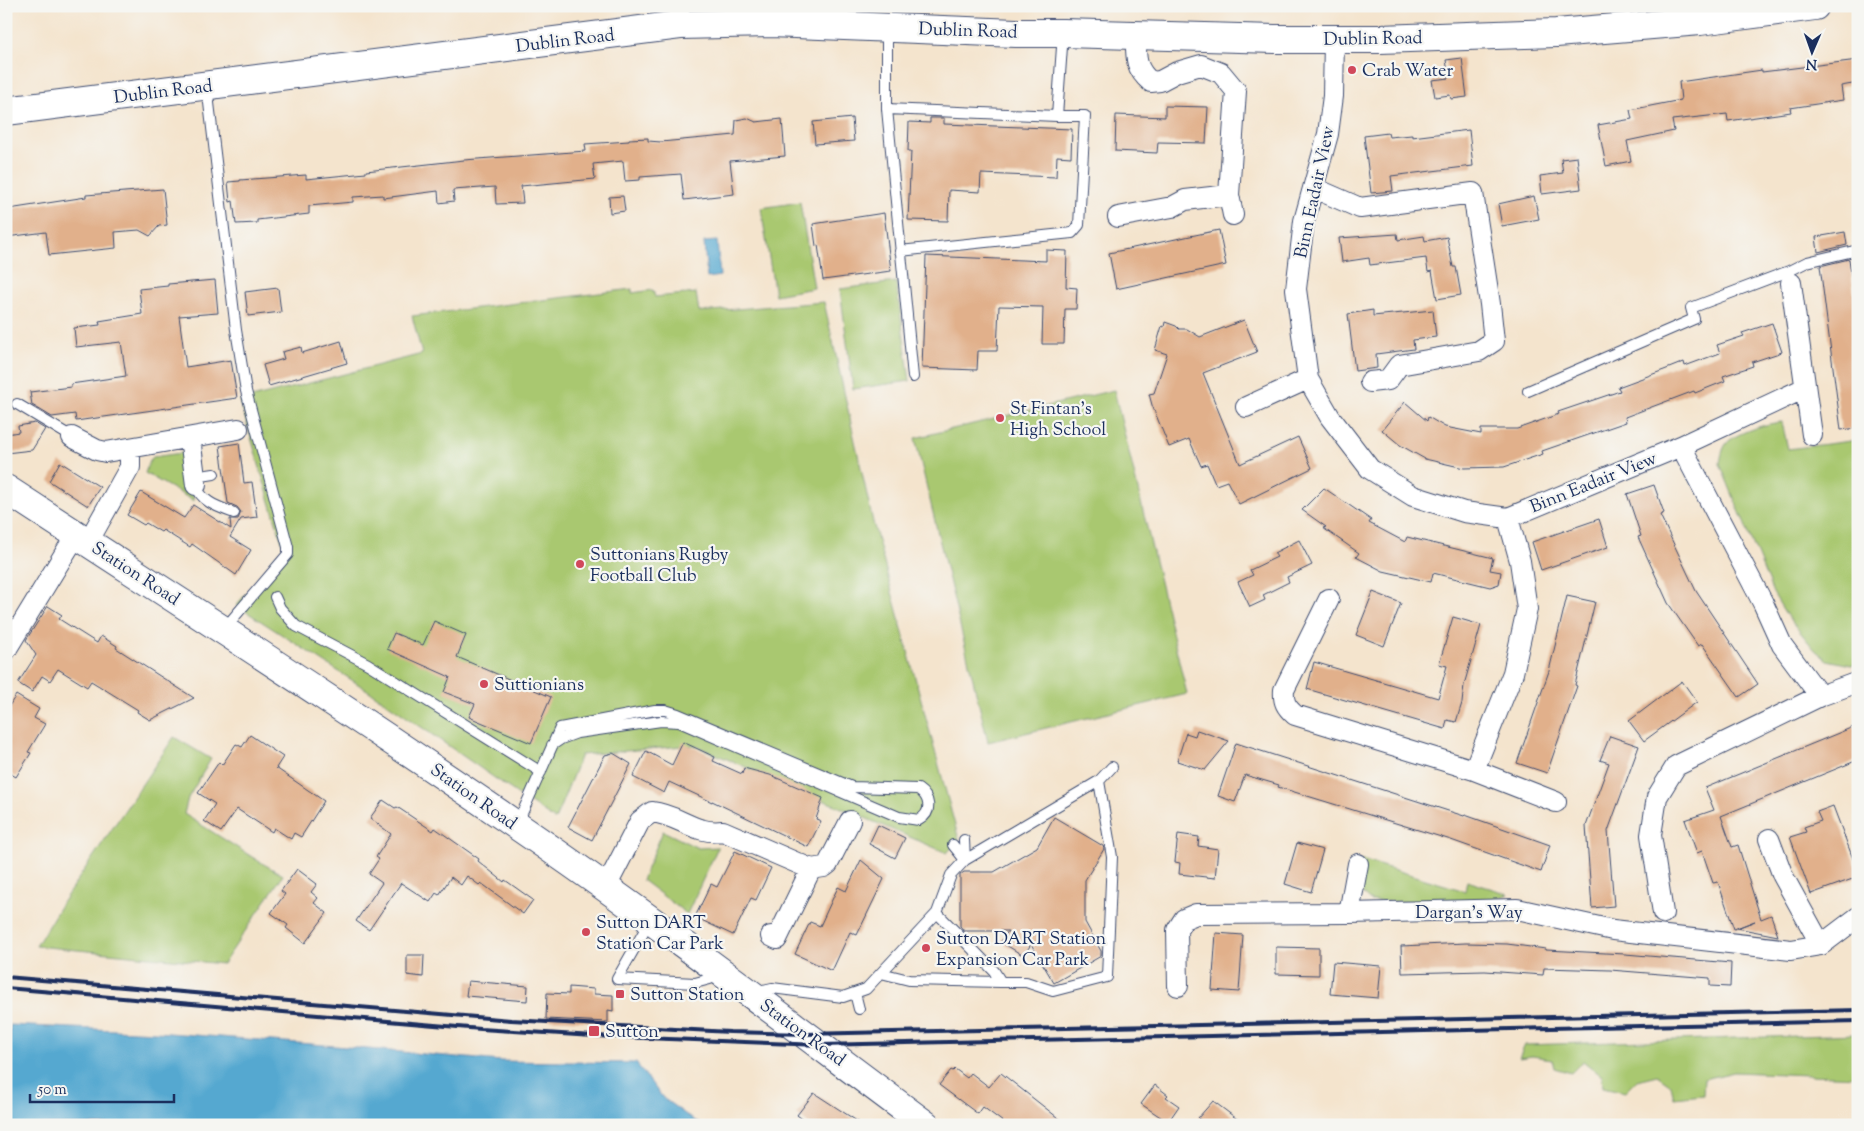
<svg xmlns="http://www.w3.org/2000/svg" width="1864" height="1131" viewBox="0 0 1864 1131" font-family="'Sorts Mill Goudy',serif">
<style>
.green{fill:#a9c870;stroke:#627c67}
.water{fill:#55a8d0;stroke:#386c97}
.building{fill:#e1b08b}
.lines{fill:none;stroke-linecap:round;stroke-linejoin:round}
.lane-casing{stroke:#3c4a6f;stroke-width:12}
.street-casing{stroke:#3c4a6f;stroke-width:22}
.secondary-casing{stroke:#3c4a6f;stroke-width:30}
.lane{stroke:#fff;stroke-width:10}
.street{stroke:#fff;stroke-width:20}
.secondary{stroke:#fff;stroke-width:28}
.rail{stroke:#1b2f5e;stroke-width:4}
.poi-dot{fill:#d1495b;stroke:#f6f6f2;stroke-width:2}
.labels{text-anchor:middle;stroke-width:4.5;stroke-linejoin:round;paint-order:stroke}
.street-label{font-size:18px;fill:#1b2f5e;stroke:#f6f6f2}
.poi-label{font-size:18px;fill:#1b2f5e;stroke:#f6f6f2;text-anchor:start}
</style>
<rect width="100%" height="100%" fill="#f6f6f2"/>
<filter id="ink" filterUnits="userSpaceOnUse"><feTurbulence type="fractalNoise" baseFrequency=".02" numOctaves="2"/><feDisplacementMap in="SourceGraphic" scale="10" xChannelSelector="R" yChannelSelector="G"/><feConvolveMatrix kernelMatrix="1 2 1 2 8 2 1 2 1" color-interpolation-filters="sRGB"/></filter>
<filter id="wash" filterUnits="userSpaceOnUse"><feTurbulence type="fractalNoise" baseFrequency=".0096" numOctaves="4" result="noise"/><feDisplacementMap in="SourceGraphic" scale="20" xChannelSelector="R" yChannelSelector="G"/><feGaussianBlur stdDeviation="1.12" result="paint"/><feColorMatrix in="noise" values="0 0 0 0 0 0 0 0 0 0 0 0 0 0 0 0 0 1.4 0 .05"/><feComposite in="paint" operator="in"/></filter>
<g filter="url(#wash)">
<rect width="100%" height="100%" fill="#f4e4cd"/>
<path class="green" d="M800 202 814 288 775 295 761 208Z
M896 282 910 381 853 389 840 289Z
M632 289V293L653 290 655 297 696 293 699 312 824 302 873 522 959 840 947 853 694 745 581 755 555 820 378 697 236 605 285 552 240 401 422 354 412 316Z
M1114 390 1187 694 988 742 915 438Z
M1782 422 1788 449 1858 440V663L1851 665 1827 660 1815 650 1787 616 1773 593 1720 464C1721 456 1723 445 1730 440 1742 431 1768 423 1782 422Z
M181 453 186 454 194 501 145 473 150 460 153 457Z
M174 737 211 759 188 798 184 814 260 862 283 875 223 964 36 946 62 903Z
M663 831 698 848 718 847 687 914 642 880Z
M1362 860 1465 891 1467 881 1509 894 1482 904 1371 901C1354 890 1359 877 1362 860Z
M1858 1034V1077L1734 1072 1704 1079 1703 1095 1674 1098 1671 1085 1657 1075 1637 1080 1625 1092 1603 1087 1602 1076 1583 1061 1571 1073 1554 1068 1552 1059 1532 1056 1519 1058 1525 1045Z"/>
<path class="water" d="M717 241 720 276 707 278 704 242Z
M10 1025 156 1032 324 1045 501 1061 636 1063 663 1098 692 1119 703 1125H10Z"/>
<g id="blocks">
<path class="building" d="M1462 58 1467 97 1451 99 1450 95 1435 97 1432 80 1449 78 1446 60Z
M1858 60V83L1841 86 1843 100 1790 108 1791 112 1728 121 1727 114 1672 120 1674 131 1627 141 1631 161 1606 166 1598 125 1632 119 1630 110 1681 100 1679 82 1762 70V72Z
M1165 106 1208 107 1206 143 1158 142 1157 153 1115 151 1116 115 1165 117Z
M747 118 756 122 782 119 785 156 730 161 734 194 684 200 681 174 640 177V180L625 181 623 161 593 164 595 179 521 186 523 203 496 204 495 187 453 190 454 201 439 203 438 191 383 198V195L353 197V202L309 206V214L257 220V223L236 224 233 201 230 202 228 182 240 181V180L306 175V179L366 173V171L464 160 586 151 585 144 629 141V139L648 138V141L661 142 735 135 736 120Z
M852 118 854 141 815 144 813 122Z
M930 118H944V124L1072 129 1071 157 1057 156 1056 177 981 174 980 192 949 190 948 221 908 220 911 151H908L909 122 930 123Z
M1469 130 1473 166 1391 176 1393 191 1371 193 1364 136 1388 133 1389 137 1412 135V137Z
M1577 157 1581 189 1542 194 1540 176 1563 173 1561 159Z
M163 189 167 225 159 226 150 236 139 230 115 232 116 248 49 255 46 232 6 237V211H9V209L86 197V195Z
M623 196 625 211 610 213 609 197Z
M1534 196 1539 219 1502 226 1498 204Z
M884 213 891 271 823 280 818 245 816 246 813 224Z
M1219 230 1226 265 1116 289 1109 253Z
M1845 232 1847 245 1818 252 1816 237Z
M1397 234 1398 240 1424 236 1425 241 1447 237 1453 267H1456L1461 295 1437 299 1432 271 1428 272 1426 258 1370 265 1369 258 1342 262 1339 238Z
M1046 250 1067 251 1066 287 1077 288 1076 309H1065L1064 344H1042L1043 307 999 306 997 351H978L977 370 922 368 926 256 1046 261Z
M1849 259 1858 323V428L1841 430 1820 266Z
M215 280 218 313 179 316 186 367 231 360 237 398 76 421 75 414 52 417 32 405 30 392 71 387V384L126 376 121 342 76 347 74 328 100 325 99 321 142 314 139 289 168 286V284Z
M278 288 281 312 248 316 245 292Z
M1373 310V316L1433 310 1436 337 1413 340 1414 349 1376 354 1377 368 1355 371 1348 314Z
M1244 320 1257 352 1203 373 1240 464 1298 437 1312 468 1239 504 1227 481 1216 485 1207 464 1201 466 1189 439 1169 447 1152 405 1149 394 1154 393 1167 354 1155 350 1162 326 1164 327 1165 322 1176 326 1179 329H1187L1200 337Z
M1772 323 1782 352 1752 362 1753 366 1723 376 1725 381 1695 393 1694 391 1625 417 1626 422 1542 451 1543 454 1504 467 1464 468 1425 459 1400 445 1382 430 1405 402 1427 421 1428 417 1445 427 1481 434V429H1517L1559 414 1558 412 1620 391 1618 387 1664 370 1684 362 1685 366 1720 353 1717 345 1744 336 1742 333Z
M341 341 347 363 269 386 263 365 284 359 282 352 301 347 302 353Z
M35 423 45 429 32 450 6 453V434L19 432 18 426Z
M239 443 244 483 252 482 257 517 241 519 230 537 251 550 236 575 192 544 190 547 163 530 161 532 146 523 144 525 127 515 141 492 184 518 193 505 231 529 230 519H238L241 512 237 507 228 503 220 446Z
M60 462 100 487 88 506 49 481Z
M1654 485 1664 513 1660 515 1696 591 1758 684 1739 697 1702 644 1698 646 1668 603 1638 537 1641 536 1627 494Z
M1324 488 1371 520 1369 523 1405 542 1407 537 1493 558 1490 570 1501 572 1499 584 1490 587 1433 573 1431 582 1383 571 1356 557 1359 553 1323 528 1326 527 1302 510Z
M1599 519 1608 547 1541 570 1532 542Z
M1299 540 1312 565 1287 577 1289 582 1263 595 1265 600 1250 607 1238 582 1253 575 1250 570 1277 557 1274 553Z
M1373 592 1401 603 1384 646 1356 635Z
M1567 596 1595 602 1575 685 1577 686 1547 773 1517 763 1549 671Z
M48 606 62 615 59 619 97 643 101 636 117 646 116 648 194 698 150 720 137 712 138 710 91 681 87 687 58 669 50 681 42 676 32 692 18 683 36 655 26 640Z
M1453 617 1481 625 1464 685 1462 703 1456 722 1447 720 1445 729 1307 689 1314 662 1438 698 1447 666 1439 664Z
M434 621 466 635 457 657 551 697 531 743 469 717 475 704 444 692 450 677 387 649 394 633 423 645Z
M1682 681 1697 702 1644 741 1629 721Z
M16 695 39 709 34 718 45 724 28 752 31 753 16 777 6 771V711Z
M1858 725V760L1721 816 1732 847 1738 845 1761 919 1771 915 1778 936 1737 928 1755 921 1734 929 1718 882 1713 883 1702 851 1697 853 1685 820 1714 810 1705 788Z
M1197 730 1229 741 1205 770 1177 761 1186 733 1195 736Z
M250 735 283 757 276 768 324 801 301 837 294 833 291 839 274 828 272 832 237 809 221 832 204 821 215 804 198 793 219 762 222 765 236 744 242 747Z
M1610 736 1639 746 1608 831 1614 906 1592 908 1586 826 1609 763 1600 760Z
M683 742 715 757 713 761 742 774 744 768 770 775 823 798 816 819 821 821 808 847 712 801V802L669 782 664 793 633 777 646 751 672 765Z
M1236 743 1464 816 1465 815 1550 845 1541 872 1451 840 1278 787 1279 785 1245 775 1235 802 1218 796Z
M613 753 631 764 592 840 568 827 605 755Z
M383 800 395 808 397 807 433 831 435 828 479 859 478 861 504 882 505 880 533 900 523 914 481 883 479 885 467 876 461 885 451 877 439 895 436 893 430 902 401 883 369 930 356 921 382 883 369 874 379 859 376 857 391 834 370 818Z
M1833 806 1858 872V877L1811 894 1790 837 1806 832 1804 827 1821 821 1817 812Z
M1054 817 1103 846 1104 849 1085 880V922L1101 951V956L1054 983 1031 944 1024 956 1001 942 1008 931H964L960 926V875L964 872H994L1037 847Z
M878 825 905 838 895 858 869 844Z
M1178 834 1199 837 1198 846 1218 849 1215 878 1179 874 1180 863 1175 862Z
M1297 843 1323 850 1311 892 1285 884Z
M735 851 771 868 756 900 751 898 733 935 695 917 711 884 717 887Z
M861 860 884 879 857 935 850 932 832 971 795 954 810 922 820 926 838 887 846 891Z
M297 869 317 884 311 892 318 898 314 903 327 913 305 943 286 928 288 925 271 913 285 894 281 891Z
M1216 933 1243 935 1239 992 1212 990Z
M1466 943 1507 944 1546 949V950L1625 954 1731 963 1730 987 1710 986V978L1610 970 1544 968 1543 975 1485 971 1402 973 1401 946Z
M1276 947 1319 948V975L1276 974Z
M407 955H424L423 977 407 975Z
M1333 962 1381 966 1378 998 1330 994Z
M468 981 528 986 527 1001 466 996Z
M569 987 594 989V994L613 995V1011L608 1010V1022L546 1019 547 993 569 994Z
M955 1069 967 1078 971 1073 989 1087 1001 1073 1067 1125H1007L983 1107 978 1114 939 1085 951 1070 953 1071Z
M1155 1085 1168 1095 1166 1097 1179 1106 1168 1122 1141 1104Z
M814 1093 863 1125H810L797 1115Z
M1213 1101 1245 1125H1206L1198 1118Z"/>
</g>
</g>
<g filter="url(#ink)">
<use href="#blocks" fill-opacity="0" stroke="#3c4a6f" stroke-width="1"/>
<g class="lines">
<g class="lane-casing">
<path id="lane" d="M887 28V109L1057 116 1063 33
M207 86 236 330 246 391 288 547V554L224 629
M887 109 913 377
M900 251 1072 233 1079 225 1085 116H1057
M1528 391 1694 319 1691 308 1789 271 1807 262 1858 250
M17 404 72 437
M195 477 214 474
M196 485C201 502 218 507 234 513
M275 597 280 608 296 626 368 664 541 772
M517 824C532 792 546 760 560 728L655 710H665L678 714 852 787 918 789C930 797 933 812 919 820L899 817 679 722 661 721 577 733 561 739 552 745
M964 840 965 860
M953 845 965 860
M937 913 951 875 965 860 1099 781 1112 767
M650 921 617 979 695 983 710 979 716 970
M1001 982H1026L1053 991 1107 977 1112 857 1099 781
M754 992 772 988 843 997 866 989 937 913 994 971 1001 982 909 980 881 973
M855 993 859 1009"/>
</g>
<g class="street-casing">
<path id="street" d="M1136 35C1136 55 1134 68 1151 82L1160 81 1177 72 1201 65 1221 73 1236 91 1229 195 1233 215
M1334 40 1333 96 1328 134 1304 221 1296 289 1308 379 1330 417 1370 469 1413 496 1464 512 1508 518 1681 446 1805 388
M1314 188 1360 208 1473 193 1490 304 1494 341 1479 351 1399 365 1388 380 1370 382
M1118 217 1172 207 1185 200 1229 195
M1791 283 1812 435
M1246 407 1308 379
M72 437 97 450 106 452 238 429
M190 438 196 485
M1681 446 1763 603 1782 645 1820 696
M88 542 130 467V449
M1329 599 1284 690C1283 702 1286 707 1295 715L1474 770 1556 802
M6 650 76 535
M1474 770 1513 673 1527 609 1520 561 1508 518
M1769 839 1783 876 1821 945
M605 889 640 821 652 812C679 815 695 835 723 831L811 869
M1349 913 1358 864
M1663 913 1651 835 1657 797 1676 766 1820 696 1858 682
M771 936 777 939 811 869 824 867 828 864 850 821
M1178 986 1177 930 1184 919 1196 914 1349 913 1517 909 1613 930 1791 950 1821 945 1858 917"/>
</g>
<g class="secondary-casing">
<path id="secondary" d="M6 111 680 25 771 23 1016 33H1063L1275 39H1380L1556 33 1700 21 1815 6
M6 489C176 600 346 708 513 823 654 919 789 1023 926 1125"/>
</g>
<use href="#lane" class="lane"/>
<use href="#street" class="street"/>
<use href="#secondary" class="secondary"/>
<path class="rail" d="M6 977 511 1020 730 1032 805 1034 1858 1010
M6 988 481 1029 593 1036 820 1045 1858 1021"/>
</g>
</g>
<g class="poi-dot">
<circle cx="1352" cy="70" r="5"/>
<circle cx="1000" cy="418" r="5"/>
<circle cx="580" cy="564" r="5"/>
<circle cx="484" cy="684" r="5"/>
<circle cx="586" cy="932" r="5"/>
<circle cx="926" cy="948" r="5"/>
<rect x="615" y="989" width="10" height="10" rx="2.5"/>
<rect x="588" y="1025" width="12" height="12" rx="2.5"/>
</g>
<g class="labels">
<g class="street-label">
<text transform="translate(968 30) rotate(2)" y="6">Dublin Road</text>
<text transform="translate(1373 38) rotate(-1)" y="6">Dublin Road</text>
<text transform="translate(565 40) rotate(-7)" y="6">Dublin Road</text>
<text transform="translate(163 91) rotate(-7)" y="6">Dublin Road</text>
<text transform="translate(1314 192) rotate(-78)" y="6">Binn Eadair View</text>
<text transform="translate(1593 482) rotate(-22)" y="6">Binn Eadair View</text>
<text transform="translate(136 573) rotate(33)" y="6">Station Road</text>
<text transform="translate(474 796) rotate(35)" y="6">Station Road</text>
<text x="1469" y="918">Dargan's Way</text>
<text transform="translate(803 1032) rotate(36)" y="6">Station Road</text>
</g>
<g class="poi-label">
<text x="1362" y="76">Crab Water</text>
<text x="1010" y="414">St Fintan's<tspan x="1010" dy="21">High School</tspan></text>
<text x="590" y="560">Suttonians Rugby<tspan x="590" dy="21">Football Club</tspan></text>
<text x="494" y="690">Suttionians</text>
<text x="596" y="928">Sutton DART<tspan x="596" dy="21">Station Car Park</tspan></text>
<text x="936" y="944">Sutton DART Station<tspan x="936" dy="21">Expansion Car Park</tspan></text>
<text x="630" y="1000">Sutton Station</text>
<text x="605" y="1037">Sutton</text>
</g>
</g>
<rect width="1864" height="1131" fill="none" stroke="#f6f6f2" stroke-width="25"/>
<g transform="translate(1812 52) rotate(182)" stroke="#f6f6f2" stroke-width="4" paint-order="stroke">
<path d="M0-4L9 19L0 12L-9 19Z" fill="#1b2f5e"/>
<text y="-8" font-size="14" font-weight="bold" text-anchor="middle" fill="#1b2f5e">N</text>
</g>
<path d="M30 1094v8h144v-8" fill="none" stroke="#1b2f5e" stroke-width="2.5"/>
<text x="38" y="1094" font-size="15" fill="#1b2f5e" stroke="#f6f6f2" stroke-width="4" paint-order="stroke">50 m</text>
</svg>
